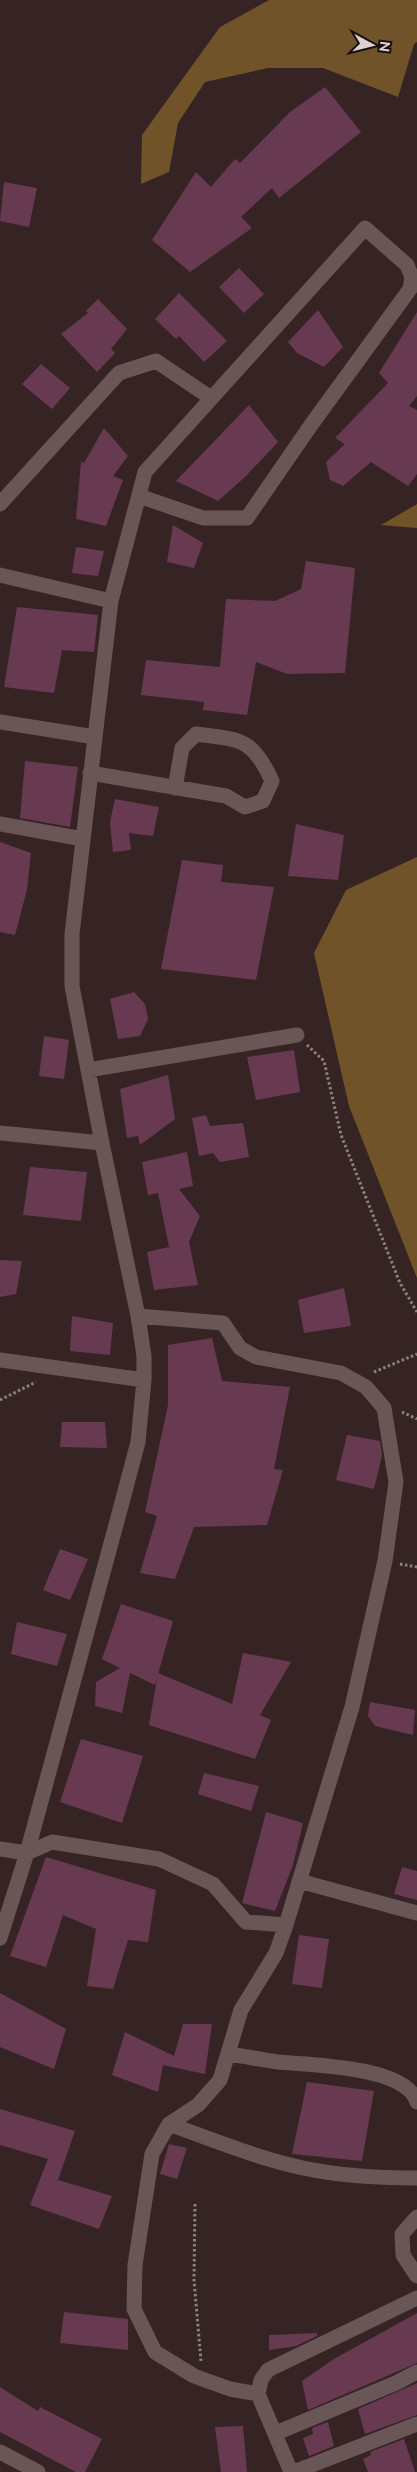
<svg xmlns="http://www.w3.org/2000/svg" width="417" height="2472" viewBox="0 0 417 2472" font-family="Raleway,sans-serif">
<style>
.forest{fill:#715329}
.building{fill:#673a51}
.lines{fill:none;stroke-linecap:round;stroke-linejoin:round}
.path{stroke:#8f8080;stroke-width:3;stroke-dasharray:2.5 2.5;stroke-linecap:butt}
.minor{stroke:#6a5656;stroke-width:15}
</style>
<rect width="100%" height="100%" fill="#362425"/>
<path class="forest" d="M269 0H417V42L414 44 398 97 323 68H268L205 82 178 123 169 172 141 184 142 135 220 27Z
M417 504V528L381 525Z
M417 857V1278L349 1106 314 953 346 890Z"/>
<path class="building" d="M325 87 361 132 279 198 272 188 241 217 252 228 190 272 152 240 196 172 211 187 235 159 240 163 290 112Z
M4 182 37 188 29 227 0 221Z
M239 268 264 294 244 313 219 287Z
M179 293 227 341 204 362 179 336 176 339 155 319Z
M98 299 127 329 111 349 115 353 97 372 61 334 88 313 86 311Z
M318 310 343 347 324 367 297 353 288 342Z
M417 312V396L409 406 417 410V474L408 486 371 462 343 486 330 480 326 462 345 444 335 438 388 383 379 373Z
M41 364 70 388 52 409 22 384Z
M249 405 278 442 245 477 218 501 176 481Z
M104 428 128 456 113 476 123 480 106 526 76 519 81 462 84 463Z
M173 525 203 543 194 568 167 562Z
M76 547 104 551 98 576 72 573Z
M306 561 355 568 345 673 287 674 256 662 247 715 203 710 204 702 141 695 146 660 220 667 226 599 275 601 301 589Z
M17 607 98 615 94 652 62 650 54 693 4 687Z
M25 761 78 767 70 827 20 818Z
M115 799 159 807 153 836 129 833 131 850 113 852 110 822Z
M296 824 344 835 338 880 288 876Z
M0 842 31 853 27 890 15 935 0 932Z
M182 860 223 865 221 882 274 887 256 980 161 969Z
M134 992 145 1004 148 1019 140 1036 118 1039 110 999Z
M44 1036 69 1040 64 1079 39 1076Z
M294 1050 300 1092 256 1100 247 1057Z
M168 1075 175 1119 140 1145 138 1136 127 1138 120 1089Z
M206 1115 210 1126 243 1123 249 1157 220 1162 213 1153 199 1156 192 1118Z
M187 1152 193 1186 179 1189 200 1216 189 1242 198 1285 154 1290 147 1252 169 1247 158 1193 148 1195 142 1162Z
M30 1167 87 1172 81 1221 23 1215Z
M0 1260 22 1261 16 1294 0 1297Z
M344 1288 351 1326 304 1333 298 1300Z
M72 1316 113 1323 110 1355 70 1351Z
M212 1338 222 1381 290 1387 274 1469 283 1470 267 1525 194 1527 175 1579 140 1573 157 1516 145 1512 168 1405V1345Z
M62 1422H105L107 1448 60 1447Z
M347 1435 380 1441 382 1455 374 1489 336 1480Z
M60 1549 88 1559 70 1600 43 1590Z
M121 1604 173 1621 155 1685 130 1673 122 1713 95 1706 96 1682 120 1668 102 1659Z
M17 1622 67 1634 57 1666 11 1654Z
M243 1653 291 1662 260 1715 271 1720 255 1759 149 1725 158 1673 232 1704Z
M370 1702 415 1710 413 1735 375 1726 368 1716Z
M81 1739 143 1756 122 1823 60 1802Z
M204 1773 259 1786 251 1811 198 1794Z
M266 1812 303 1823 293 1865 275 1911 242 1903Z
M46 1857 156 1890 148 1942 128 1940 113 1989 87 1986 96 1929 63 1915 46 1967 10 1956Z
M402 1867 417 1871V1900L394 1894Z
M299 1935 329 1939 322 1988 292 1984Z
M0 1993 66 2029 54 2069 0 2047Z
M183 2024H212L205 2074 163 2065 158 2092 112 2075 125 2032 174 2056Z
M307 2082 374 2091 362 2161 292 2154Z
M0 2109 75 2131 58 2180 112 2196 99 2229 30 2205 48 2159 0 2145Z
M169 2144 187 2148 177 2179 160 2174Z
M64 2312 128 2319V2350L60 2343Z
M417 2313V2363L308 2410 302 2381 334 2359Z
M317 2333V2336L296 2346 269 2350V2335Z
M417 2383V2415L365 2434 358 2409Z
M0 2387 38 2411 40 2407 102 2439 85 2472H76L0 2432Z
M328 2422 334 2446 309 2456 303 2438 313 2434 312 2428Z
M243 2426 247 2472H221L215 2427Z
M404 2439 415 2472H368L363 2459 371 2455 370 2452Z"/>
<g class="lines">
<path class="path" d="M307 1045 324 1061 341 1135 400 1283 417 1312
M374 1372 417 1354
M0 1400 36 1382
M402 1412 417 1419
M400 1564 417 1567
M195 2204 194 2280 201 2361"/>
<path class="minor" d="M0 504 119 373 156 361 211 398
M0 575 111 601
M0 722 95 737
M90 773 226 796 245 807 263 801 272 781C252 737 240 740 196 734L182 748 175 788
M0 824 83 839
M88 1070 297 1035
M0 1133 102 1143
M0 1360 144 1380
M0 1849 27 1853 52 1842 159 1859 213 1884 246 1922 286 1925 352 1707 385 1561 396 1482 384 1408 366 1387 341 1373 256 1357 240 1348 223 1323 138 1316
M299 1881 417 1913
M0 1938 27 1853 120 1510 138 1442 144 1380V1356L138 1316 102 1143 72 986V934L111 601 145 472 365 228 407 265 412 277 410 289 311 425 247 518H203L139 496
M228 2054C245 2056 261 2060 278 2062 310 2065 406 2066 417 2102
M169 2124C213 2140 257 2158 303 2168 340 2176 379 2178 417 2178
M417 2217 402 2234 403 2255 417 2276
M258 2394 230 2389 194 2376 155 2352 134 2309 135 2265 152 2154 169 2124 198 2105 220 2080 241 2010 276 1953 286 1925
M276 2433 396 2383 417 2372
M0 2452 38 2472
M291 2472 258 2394 261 2380 268 2370 417 2298
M294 2472 417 2424"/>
</g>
<g transform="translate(372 45) rotate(97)" stroke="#181010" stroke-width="4" paint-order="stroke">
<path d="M0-4L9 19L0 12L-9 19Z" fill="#ddd1d1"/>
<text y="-8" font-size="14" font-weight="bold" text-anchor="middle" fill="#ddd1d1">N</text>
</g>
</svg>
